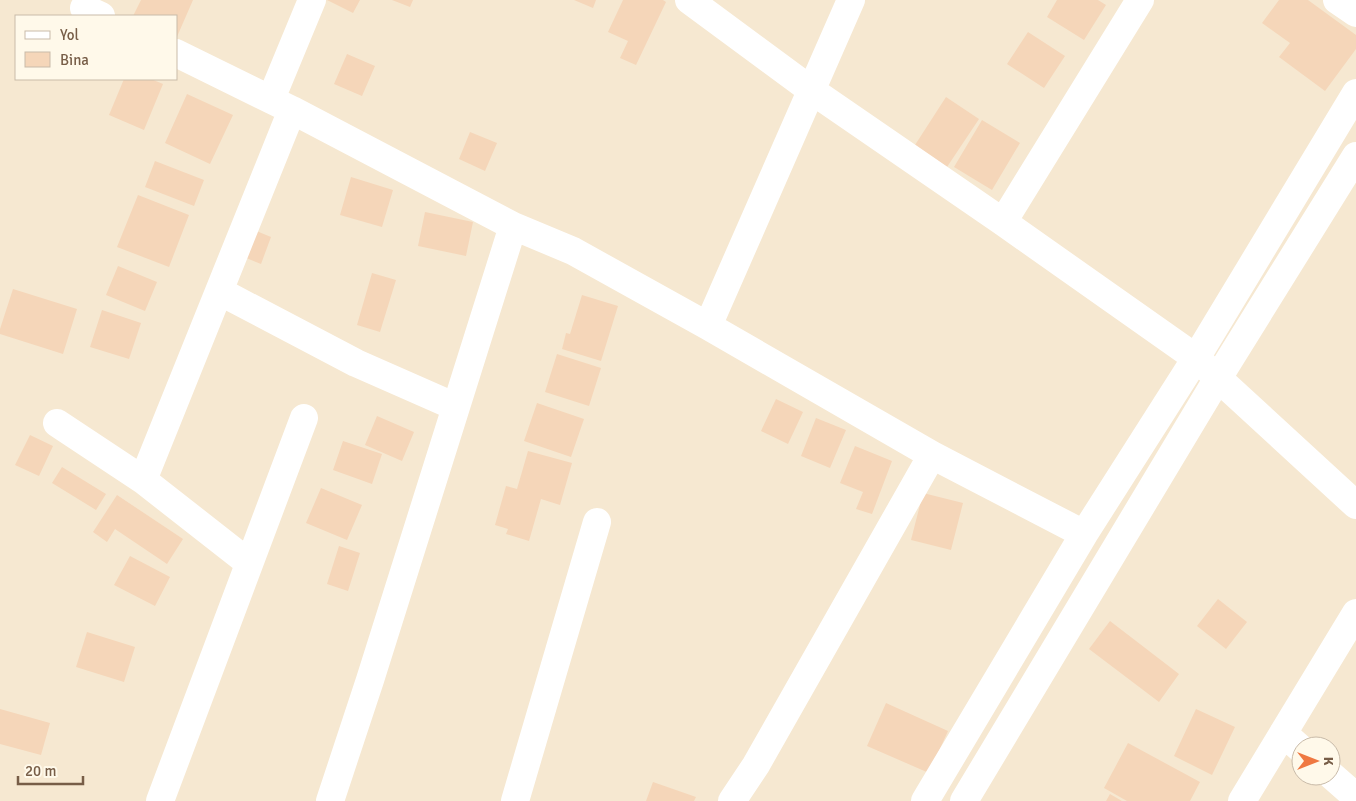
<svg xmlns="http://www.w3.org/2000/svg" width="1356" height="801" viewBox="0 0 1356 801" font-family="Signika,sans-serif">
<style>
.residential{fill:#f6e8d1;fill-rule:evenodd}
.building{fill:#f5d6b9}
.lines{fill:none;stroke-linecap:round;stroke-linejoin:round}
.minor{stroke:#fff;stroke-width:28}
</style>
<rect width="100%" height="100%" fill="#fef6e3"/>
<path class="residential" d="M0 0H1356V801H0ZM16 16H176V79H16ZM1301 746H1331V776H1301Z"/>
<path class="building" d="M141 0H193L176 39V16H133Z
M327 0H360L353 13Z
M392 0H413L410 7Z
M574 0H596L593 8Z
M623 0H663L666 2 636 65 620 58 628 41 608 32Z
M1057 0H1098L1106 5 1084 40 1047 17Z
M1279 0H1308L1356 35V49L1325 91 1279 57 1290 43 1262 23Z
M1028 32 1065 56 1044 88 1007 64Z
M347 54 375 66 362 96 334 84Z
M124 79H151L163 84 144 130 109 115Z
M187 94 233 115 210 164 165 143Z
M946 97 979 119 947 167 915 145Z
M982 120 1020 143 992 190 954 167Z
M470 132 497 143 485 171 459 159Z
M155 161 204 180 194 206 145 187Z
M351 177 393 190 382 227 340 215Z
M138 195 189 215 169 267 117 247Z
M425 212 473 222 466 256 418 246Z
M249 228 271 237 261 264 239 255Z
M118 266 157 282 145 311 106 295Z
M372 273 396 280 380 332 357 325Z
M13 289 77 309 63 354 0 334V329Z
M582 295 618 306 601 361 562 349 566 333 570 334Z
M102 310 141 323 129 359 90 347Z
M557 354 601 368 589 406 545 392Z
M776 399 803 412 788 444 761 431Z
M537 403 584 419 571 457 524 441Z
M377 416 414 432 402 461 365 445Z
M816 418 846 430 830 468 801 456Z
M30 435 53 446 39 476 15 465Z
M343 441 382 454 372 484 333 470Z
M855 446 892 461 872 514 856 509 863 492 840 483Z
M528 451 572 463 560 505 541 499 529 541 506 534 508 529 495 525 506 486 517 489Z
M62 467 106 494 96 510 52 483Z
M321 488 362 505 347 540 306 523Z
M923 493 963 503 951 550 911 540Z
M117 495 183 539 167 564 115 529 107 542 93 532Z
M339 546 360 553 348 591 327 584Z
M130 556 170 577 155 606 114 585Z
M1218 599 1247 622 1226 649 1197 626Z
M1110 621 1179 674 1159 702 1089 649Z
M87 632 135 647 124 682 76 667Z
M886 703 948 731 929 773 867 746Z
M0 709 50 723 41 755 0 744Z
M1196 709 1235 727 1212 775 1174 756Z
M1128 743 1200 782 1190 801H1127L1104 788Z
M653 782 696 797 694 801H646Z
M1110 794 1122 801H1106Z"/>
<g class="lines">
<path class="minor" d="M689 0 811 90 1003 222 1196 358 1356 505
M1337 0 1356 13
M84 8 101 16
M176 53 292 110 513 226 573 251 708 326 932 455 1084 534
M271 99 312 0
M1003 222 1140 0
M219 291 356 363 456 407
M708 326 851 0
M57 423 143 480 249 563
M143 480 292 110
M1283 733 1301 749
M1331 775 1356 797
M160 801 304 418
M330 801 370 680 513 226
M515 801 597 522
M732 801 756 765 932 455
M925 801 1084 534 1196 358 1356 93
M964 801 1218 378 1356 156
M1242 801 1356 613"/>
</g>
<rect x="15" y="15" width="162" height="65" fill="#fff9ea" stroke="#c9bba9"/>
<rect x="25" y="31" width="25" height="8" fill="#ffffff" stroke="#c9bba9"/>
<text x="60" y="40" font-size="15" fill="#775d47">Yol</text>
<rect x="25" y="52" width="25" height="15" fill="#f5d6b9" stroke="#c9bba9"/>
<text x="60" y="65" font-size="15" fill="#775d47">Bina</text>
<g transform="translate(1316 761) rotate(90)"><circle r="24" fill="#fff9ea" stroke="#c9bba9"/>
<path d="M0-4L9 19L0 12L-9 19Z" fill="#ef7841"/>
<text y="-8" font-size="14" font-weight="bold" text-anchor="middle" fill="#775d47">K</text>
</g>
<path d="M18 776v8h65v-8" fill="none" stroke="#775d47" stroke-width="2.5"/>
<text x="25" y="776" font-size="15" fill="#775d47" stroke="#fff9ea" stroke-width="4" paint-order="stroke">20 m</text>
</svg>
